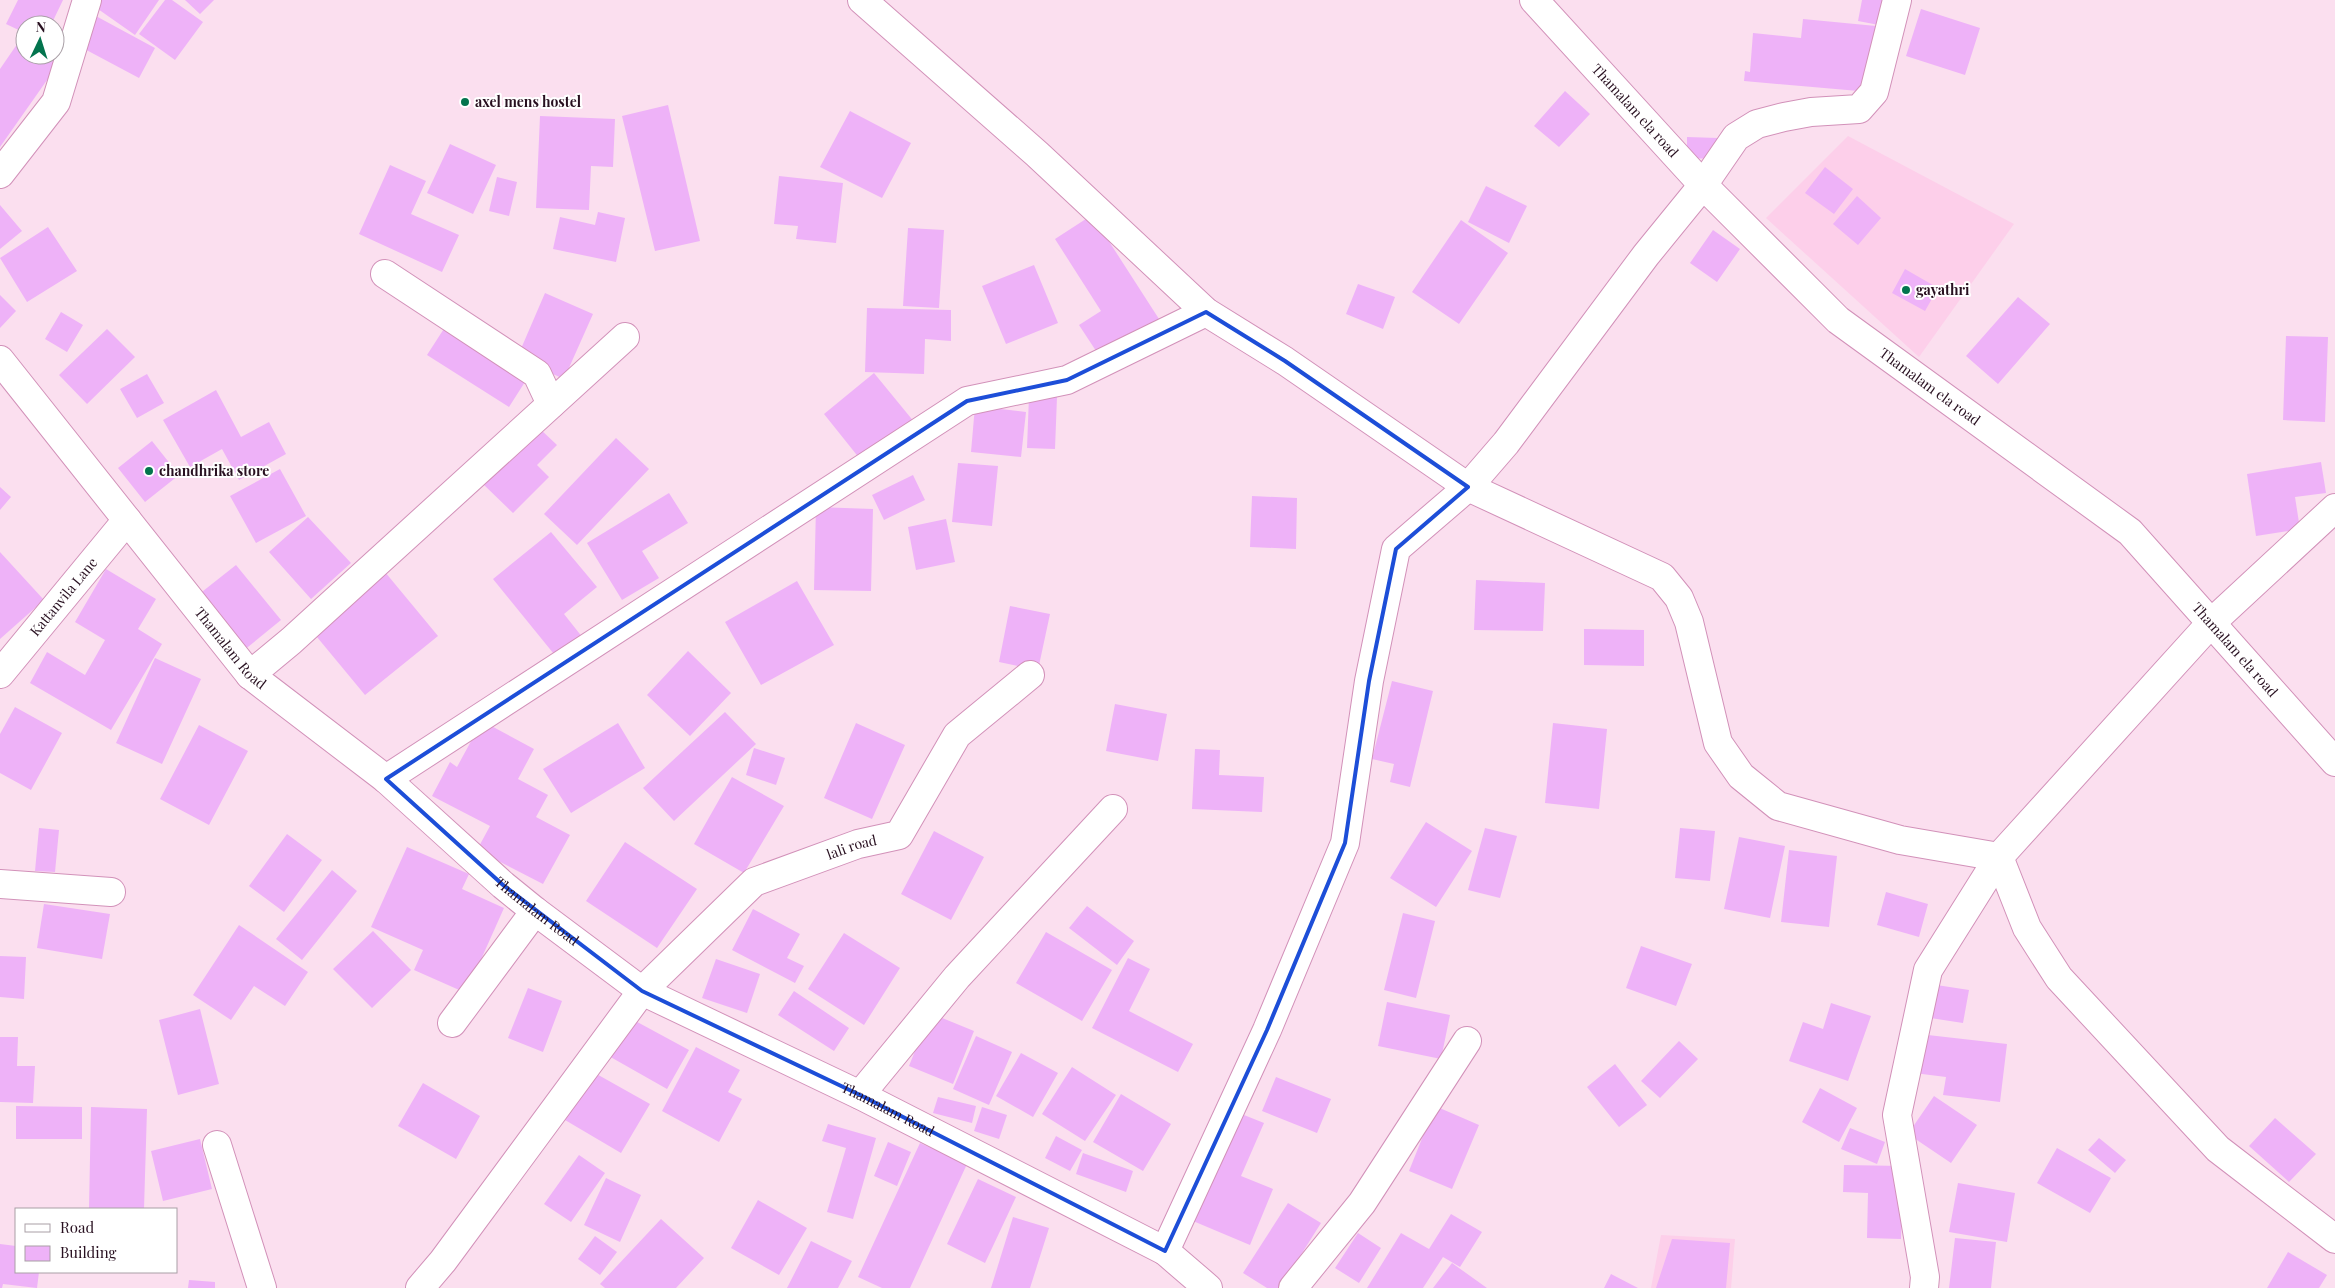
<svg xmlns="http://www.w3.org/2000/svg" width="2335" height="1288" viewBox="0 0 2335 1288" font-family="'Playfair Display',serif">
<style>
.built{fill:#fdcfea}
.building{fill:#eeb2f8}
.lines{fill:none;stroke-linecap:round;stroke-linejoin:round}
.street-casing{stroke:#d291b9;stroke-width:30}
.secondary-casing{stroke:#d291b9;stroke-width:30}
.street{stroke:#fff;stroke-width:28}
.secondary{stroke:#fff;stroke-width:28}
.marked{fill:none;stroke:#1d4ed8;stroke-width:4;stroke-linejoin:round}
.poi-dot{fill:#03744e;stroke:#fff;stroke-width:2}
.labels{text-anchor:middle;stroke-width:4;stroke-linejoin:round;paint-order:stroke}
.poi-label{font-size:14px;font-weight:bold;fill:#281020;stroke:#fff;text-anchor:start}
.street-label{font-size:14px;fill:#281020;stroke:#fff}
</style>
<rect width="100%" height="100%" fill="#fbdfef"/>
<path class="built" d="M1848 136 2014 224 1919 357 1766 218Z
M1661 1235 1735 1239 1731 1288H1651Z"/>
<path class="building" d="M18 0H63L51 25H25V33L6 24Z
M90 0H159L135 35 88 2Z
M165 0H172L203 22 175 60 139 34Z
M185 0H214L200 14Z
M1862 0H1884L1879 25 1858 21Z
M1921 9 1980 28 1965 75 1906 56Z
M94 15 155 48 139 78 77 45Z
M1803 19 1876 26 1870 92 1744 81 1745 71 1750 72 1753 33 1801 38Z
M22 37 25 39V55H47L59 63 0 147V69Z
M1565 91 1590 114 1559 147 1534 126Z
M668 105 700 241 655 251 622 116Z
M850 111 911 143 882 198 820 167Z
M540 116 615 119 613 167 591 166 589 210 536 208Z
M1687 137 1718 138 1717 159 1687 158Z
M450 144 496 165 473 214 427 193Z
M390 165 426 181 411 214 459 235 442 272 359 234Z
M1825 167 1853 189 1834 214 1805 193Z
M779 176 843 183 836 243 796 239 798 226 774 224Z
M497 177 517 182 509 216 489 211Z
M1486 186 1527 206 1509 243 1468 222Z
M1857 196 1881 218 1858 245 1833 224Z
M0 205 22 231 0 249Z
M598 212 625 218 616 262 553 249 560 217 595 225Z
M1092 215 1159 319 1100 357 1079 325 1101 311 1055 239Z
M1461 220 1508 253 1459 324 1412 292Z
M48 227 77 271 27 302 0 258Z
M908 228 944 230 939 308 903 306Z
M1713 230 1740 249 1717 282 1690 263Z
M1034 265 1058 323 1006 344 982 286Z
M1905 269 1938 288 1925 311 1892 293Z
M1358 284 1395 297 1383 329 1346 314Z
M545 293 593 314 564 379 517 358Z
M0 295 16 311 0 328Z
M2018 297 2050 324 1998 384 1966 356Z
M867 308 951 310V341L925 339 924 374 865 372Z
M61 312 83 325 67 352 45 339Z
M447 324 530 374 509 407 427 355Z
M107 329 135 357 87 404 59 375Z
M2286 336 2328 337 2325 422 2283 420Z
M874 373 915 423 864 464 824 414Z
M147 374 164 403 137 418 120 389Z
M216 390 241 437 269 422 286 454 239 480 222 449 190 467 163 420Z
M1029 396 1057 397 1055 449 1027 448Z
M975 406 1026 412 1021 457 971 452Z
M539 428 557 445 537 465 549 477 513 513 483 484Z
M616 438 649 469 577 545 544 514Z
M152 441 179 475 145 502 118 468Z
M2321 462 2326 493 2295 497 2300 529 2256 536 2247 474Z
M958 463 998 466 992 526 952 522Z
M280 469 306 516 256 543 230 496Z
M913 475 925 500 884 520 872 495Z
M0 487 11 497 0 510Z
M669 493 688 523 642 551 659 578 622 600 587 543Z
M1252 496 1297 498 1296 549 1250 547Z
M816 507 873 509 871 591 814 590Z
M308 517 351 563 311 599 269 552Z
M946 519 955 562 916 570 908 527Z
M551 532 597 587 564 614 583 638 558 659 493 579Z
M0 552 44 600 0 639Z
M236 565 281 620 243 651 198 595Z
M106 569 156 599 138 629 162 644 111 730 30 683 47 652 85 675 105 640 75 622Z
M385 572 438 636 365 695 312 631Z
M1476 580 1545 583 1543 631 1474 630Z
M797 581 834 645 761 685 725 622Z
M1010 606 1050 614 1038 670 999 662Z
M1584 629 1644 630V666L1584 665Z
M688 651 731 693 690 736 647 695Z
M155 658 201 679 162 764 116 743Z
M1392 681 1433 691 1410 787 1390 782 1394 764 1372 759Z
M1115 704 1167 714 1158 761 1106 751Z
M15 707 62 733 31 790 0 773V734Z
M725 712 756 744 674 821 643 788Z
M482 721 534 749 518 779 548 795 536 817 570 835 543 884 477 850 490 826 432 796 450 762 457 767Z
M618 723 645 768 571 813 543 769Z
M856 723 905 745 872 819 824 798Z
M1553 723 1607 729 1599 809 1545 803Z
M199 725 248 751 209 825 160 799Z
M754 748 785 758 776 785 746 775Z
M1195 749 1220 750 1219 775 1264 777 1262 812 1192 809Z
M732 777 784 806 744 873 694 844Z
M1426 822 1472 851 1436 907 1390 878Z
M39 828 59 830 55 872 35 871Z
M1485 828 1517 836 1500 898 1468 890Z
M1680 828 1715 831 1710 881 1675 878Z
M934 831 984 857 951 920 901 894Z
M287 834 322 860 284 912 249 886Z
M1739 837 1785 846 1770 918 1724 909Z
M625 842 697 889 657 948 586 901Z
M407 847 469 874 462 889 504 908 466 993 414 970 423 950 371 927Z
M1789 850 1837 856 1829 927 1781 922Z
M332 870 357 891 302 960 276 939Z
M1886 892 1928 904 1919 937 1877 925Z
M44 904 110 914 102 959 37 948Z
M1087 906 1134 941 1117 965 1069 928Z
M753 909 800 934 787 958 804 966 795 983 732 950Z
M1403 913 1435 921 1416 998 1384 990Z
M239 925 308 972 285 1006 254 986 231 1020 193 995Z
M373 931 411 970 372 1008 333 969Z
M1046 932 1112 970 1082 1021 1016 983Z
M844 933 900 968 864 1025 808 989Z
M1641 946 1692 964 1676 1006 1626 988Z
M0 956 26 957 24 999 0 997Z
M1128 958 1150 969 1129 1011 1193 1044 1178 1072 1092 1028Z
M716 959 760 974 747 1013 702 998Z
M1930 984 1969 990 1963 1023 1924 1017Z
M528 988 562 1001 543 1052 508 1038Z
M794 991 849 1028 834 1051 778 1015Z
M1387 1002 1450 1015 1441 1059 1378 1046Z
M1831 1003 1871 1016 1848 1081 1789 1061 1803 1022 1823 1029Z
M200 1009 219 1084 178 1095 159 1020Z
M930 1013 974 1031 953 1084 909 1066Z
M628 1017 689 1050 667 1089 607 1055Z
M1919 1034 2007 1044 2000 1102 1943 1095 1946 1077 1914 1073Z
M976 1036 1012 1052 989 1105 953 1089Z
M0 1037H18L17 1066H35L33 1103 0 1102Z
M1679 1041 1698 1059 1660 1098 1641 1081Z
M696 1047 740 1070 728 1092 742 1099 719 1142 662 1111Z
M1021 1053 1058 1073 1033 1117 996 1096Z
M1615 1064 1647 1105 1619 1127 1587 1087Z
M1072 1067 1116 1095 1085 1141 1042 1114Z
M593 1072 650 1104 621 1153 565 1120Z
M1276 1077 1331 1099 1317 1133 1262 1111Z
M423 1083 480 1116 456 1159 398 1126Z
M1820 1088 1857 1108 1839 1142 1802 1122Z
M1121 1094 1171 1124 1143 1171 1093 1142Z
M1934 1096 1977 1125 1951 1163 1908 1134Z
M938 1097 976 1106 972 1123 933 1113Z
M16 1106 82 1107V1139H16Z
M1435 1106 1479 1125 1452 1189 1409 1171Z
M91 1107 147 1109 144 1209H89Z
M982 1107 1007 1115 999 1139 974 1131Z
M1239 1113 1264 1123 1241 1176 1273 1189 1250 1245 1193 1221Z
M2275 1118 2316 1154 2289 1182 2249 1146Z
M828 1124 876 1138 853 1219 827 1212 846 1148 822 1141Z
M1850 1128 1885 1142 1877 1164 1841 1149Z
M1056 1136 1082 1150 1070 1171 1045 1158Z
M2099 1138 2126 1160 2115 1173 2088 1150Z
M200 1139 212 1189 163 1201 151 1151Z
M888 1142 911 1152 897 1186 874 1176Z
M920 1143 967 1164 910 1288H882L858 1277Z
M2057 1148 2111 1178 2090 1213 2037 1183Z
M1083 1153 1133 1171 1126 1192 1076 1174Z
M579 1155 605 1173 571 1222 544 1204Z
M1844 1165 1903 1166 1901 1239 1867 1238 1868 1193 1843 1192Z
M606 1178 641 1195 620 1242 584 1225Z
M978 1179 1016 1197 985 1263 947 1244Z
M1958 1183 2015 1193 2007 1242 1949 1232Z
M758 1200 807 1228 779 1275 731 1248Z
M1288 1203 1321 1223 1280 1288H1267L1243 1273Z
M1451 1214 1482 1232 1460 1267 1443 1257 1423 1288H1367L1401 1233 1429 1249Z
M1013 1217 1049 1228 1030 1288H991Z
M661 1219 704 1258 676 1288H605L600 1284Z
M1358 1233 1381 1248 1359 1283 1335 1268Z
M595 1236 617 1252 600 1275 578 1259Z
M1955 1238 1996 1242 1991 1288H1949Z
M1672 1239 1730 1243 1726 1288H1656Z
M811 1241 852 1261 838 1288H787Z
M0 1244 16 1246V1272H39L37 1288 3 1284 2 1288H0Z
M2288 1252 2327 1275 2319 1288H2267Z
M1452 1263 1487 1288H1433Z
M1611 1274 1638 1288H1604Z
M189 1280 215 1282V1288H188Z"/>
<g class="lines">
<g class="street-casing">
<g id="street">
<path d="M862 0 1037 154 1206 312 1285 361 1468 487 1662 577 1679 598 1689 622 1718 743 1741 776 1778 806 1900 840 1999 857 2027 928 2059 978 2218 1149 2335 1239"/>
<path id="s1" d="M1534 0 1703 185 1838 320 2130 532 2335 762"/>
<path d="M0 174 56 102 87 0"/>
<path d="M385 274 537 374 551 404"/>
<path id="s2" d="M0 674 127 520"/>
<path d="M250 675 291 641 625 337"/>
<path d="M386 779 967 401 1067 380 1206 312"/>
<path d="M0 884 111 892"/>
<path d="M452 1023 535 911"/>
<path d="M860 1095 957 977 1113 809"/>
<path d="M217 1145 262 1288"/>
<path d="M1165 1251 1267 1030 1345 843 1369 681 1396 549 1468 487 1506 443 1646 255 1703 185 1736 137 1757 124 1784 117 1811 112 1859 109 1874 92 1897 0"/>
<path id="s3" d="M420 1288 443 1261 642 991 754 882 858 844 899 835 957 735 1030 675"/>
<path d="M1293 1288 1362 1203 1467 1041"/>
<path d="M1924 1288 1925 1277 1897 1115 1928 970 1999 857 2211 623 2335 508"/>
</g>
</g>
<g class="secondary-casing">
<g id="secondary">
<path id="s4" d="M0 360 250 675 386 779 503 885 535 911 642 991 860 1095 1165 1251 1208 1288"/>
</g>
</g>
<use href="#street" class="street"/>
<use href="#secondary" class="secondary"/>
</g>
<path class="marked" d="M1206 312 1285 361 1468 487 1396 549 1369 681 1345 843 1267 1030 1165 1251 860 1095 642 991 503 885 386 779 967 401 1067 380Z"/>
<g class="poi-dot">
<circle cx="465" cy="102" r="5"/>
<circle cx="1906" cy="290" r="5"/>
<circle cx="149" cy="471" r="5"/>
</g>
<g class="labels">
<g class="poi-label">
<text x="475" y="107">axel mens hostel</text>
<text x="1916" y="295">gayathri</text>
<text x="159" y="476">chandhrika store</text>
</g>
<g class="street-label">
<text dy="5" stroke="none"><textPath href="#s1" startOffset="150">Thamalam ela road</textPath></text>
<text dy="5" stroke="none"><textPath href="#s1" startOffset="555">Thamalam ela road</textPath></text>
<text dy="5" stroke="none"><textPath href="#s2" startOffset="100">Kattanvila Lane</textPath></text>
<text dy="5" stroke="none"><textPath href="#s4" startOffset="369">Thamalam Road</textPath></text>
<text dy="5" stroke="none"><textPath href="#s1" startOffset="960">Thamalam ela road</textPath></text>
<text dy="5" stroke="none"><textPath href="#s3" startOffset="631">lali road</textPath></text>
<text dy="5" stroke="none"><textPath href="#s4" startOffset="774">Thamalam Road</textPath></text>
<text dy="5" stroke="none"><textPath href="#s4" startOffset="1179">Thamalam Road</textPath></text>
</g>
</g>
<rect x="15" y="1208" width="162" height="65" fill="#ffffff" stroke="#a99fa6"/>
<rect x="25" y="1224" width="25" height="8" fill="#ffffff" stroke="#a99fa6"/>
<text x="60" y="1233" font-size="15" fill="#281020">Road</text>
<rect x="25" y="1246" width="25" height="15" fill="#eeb2f8" stroke="#a99fa6"/>
<text x="60" y="1258" font-size="15" fill="#281020">Building</text>
<g transform="translate(40 40) rotate(4)"><circle r="24" fill="#ffffff" stroke="#a99fa6"/>
<path d="M0-4L9 19L0 12L-9 19Z" fill="#03744e"/>
<text y="-8" font-size="14" font-weight="bold" text-anchor="middle" fill="#281020">N</text>
</g>
</svg>
